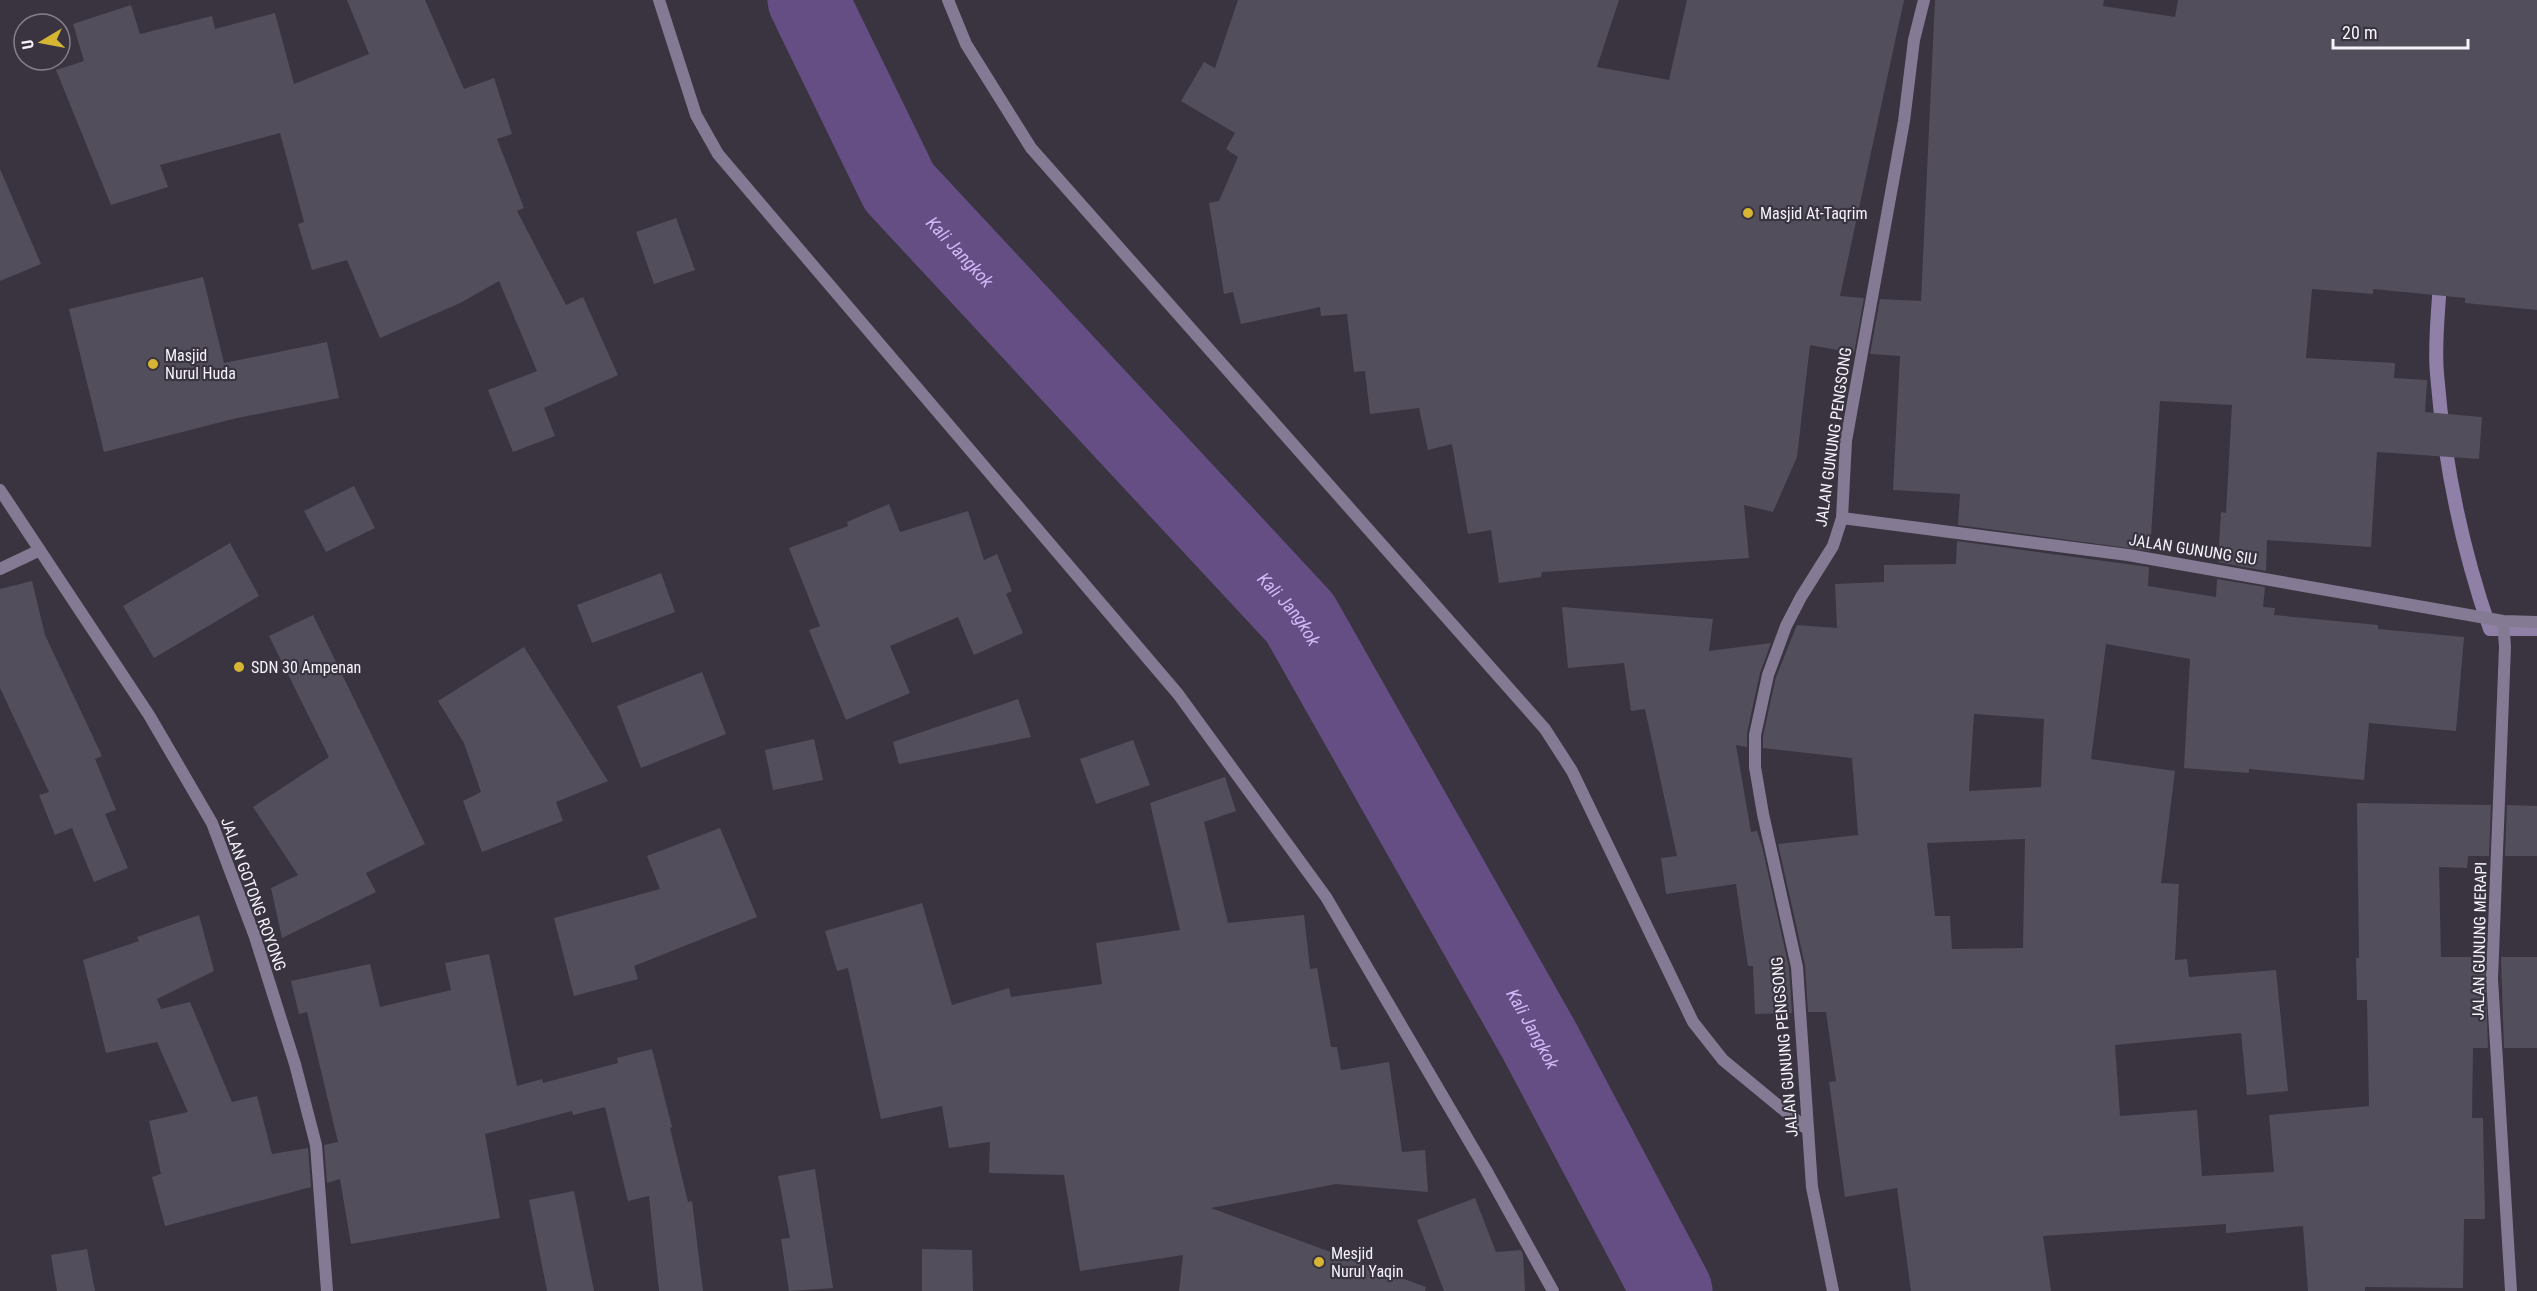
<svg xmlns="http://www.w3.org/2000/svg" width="2537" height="1291" viewBox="0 0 2537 1291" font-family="'Roboto Condensed',sans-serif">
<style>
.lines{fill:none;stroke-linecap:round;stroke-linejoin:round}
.stream{stroke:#9080a7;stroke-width:14}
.river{stroke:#654e83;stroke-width:81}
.building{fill:#534e5b;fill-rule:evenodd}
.minor{stroke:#847a93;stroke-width:12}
.poi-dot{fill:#d6b534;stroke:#393440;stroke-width:2}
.labels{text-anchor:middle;stroke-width:4.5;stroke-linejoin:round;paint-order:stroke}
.poi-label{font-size:16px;fill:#f6f3fb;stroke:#393440;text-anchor:start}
.street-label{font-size:16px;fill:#f6f3fb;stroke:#393440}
.water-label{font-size:18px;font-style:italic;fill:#d3b8f9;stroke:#393440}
</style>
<rect width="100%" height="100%" fill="#393440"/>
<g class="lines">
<path class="stream" d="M2440 278C2439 309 2434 342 2437 374 2444 461 2461 546 2490 629H2537"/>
<path class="river" id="s1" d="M808 0 899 187 1300 618 1539 1040 1672 1291"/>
</g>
<path class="building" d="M347 0H425L464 89 494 78 512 134 497 139 524 208 517 211 566 305 583 297 618 375 544 408 555 436 513 452 488 390 537 371 499 281 460 303 380 338 347 260 312 270 298 224 304 222 280 133 160 165 168 187 111 205 56 70 84 61 73 24 131 5 140 34 212 16 215 29 275 13 294 84 369 54Z
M1238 0H1619L1597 67 1669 80 1687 0H1904L1840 296 1864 298 1854 353 1810 345 1797 457 1773 512 1744 505 1749 558 1542 572 1541 577 1499 583 1491 530 1468 534 1452 444 1428 450 1419 408 1370 414 1365 371 1354 372 1347 314 1321 316 1320 307 1241 324 1233 292 1224 294 1209 203 1219 201 1238 157 1226 149 1235 133 1181 101 1204 62 1215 68Z
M1935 0H2104L2103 6 2175 17 2178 0H2537V310L2465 303V298L2373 289V294L2312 289 2306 358 2395 363 2394 378 2427 380 2425 412 2482 417 2479 459 2377 452 2371 547 2267 540 2266 571 2218 562 2221 512 2226 513 2232 405 2160 401 2150 551 1958 525 1960 494 1893 490 1900 356 1870 354 1880 299 1921 301Z
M0 169 41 264 0 281Z
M676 218 695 270 654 284 636 232Z
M203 277 224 363 327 342 339 398 237 418 104 452 69 309Z
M354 486 375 528 326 552 304 511Z
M889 504 900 532 968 511 984 560 997 554 1012 591 1006 594 1023 633 974 655 958 617 890 646 910 693 846 720 809 630 820 626 789 548 848 526 847 522Z
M1957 541 2149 567 2148 586 2216 597 2217 579 2265 587 2263 607 2275 608 2274 615 2378 625V629L2464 637 2456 731 2369 723 2364 780 2249 769V773L2184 768 2190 659 2106 644 2091 759 2175 771 2161 883 2179 884 2175 960 2187 959 2189 977 2276 970 2288 1091 2247 1095 2241 1033 2115 1045 2120 1116 2197 1110 2202 1176 2274 1172 2269 1115 2369 1106 2367 1000H2357L2356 958H2359L2357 803 2491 805 2489 856H2468L2467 868 2439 867 2441 957H2485L2488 1048H2473L2472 1118H2483L2485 1219H2464L2463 1288 2365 1287V1291H2308L2303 1226 2226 1233V1224L2043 1236 2051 1291H1911L1897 1188 1845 1197 1829 1082 1836 1081 1826 1012H1808L1805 965 1778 844 1858 835 1852 758 1763 748V736L1776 677 1797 625 1837 628 1835 584 1884 582V565L1956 564ZM1974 714 2044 719 2041 787 1969 791ZM2025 839 2023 948 1952 949 1950 916H1935L1927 843Z
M230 543 259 596 154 658 123 606Z
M661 573 675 612 592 643 577 605Z
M32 581 45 635 102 756 95 759 116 810 105 814 128 868 94 882 72 828 55 835 39 795 49 792 0 688V589Z
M1562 607 1713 619 1709 651 1771 643 1760 673 1747 733V747L1736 745 1751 832 1757 831 1762 846 1789 968 1792 1013 1755 1014 1753 966H1748L1736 884 1666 894 1661 858 1677 856 1645 709 1631 711 1624 663 1568 668Z
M313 615 425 844 366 873 376 892 282 938 271 888 298 875 253 807 329 757 269 636Z
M524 647 608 781 556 802 563 821 482 852 463 801 481 792 464 743 438 701Z
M702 672 726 734 641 768 617 706Z
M1018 699 1031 737 899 764 893 742Z
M814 739 823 780 773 790 765 750Z
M1133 740 1150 785 1096 804 1080 759Z
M1225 777 1236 811 1204 822 1228 923 1304 915 1310 969 1317 968 1331 1047H1337L1341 1070 1389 1062 1402 1152 1425 1150 1428 1192 1336 1184 1211 1208 1426 1287 1425 1291H1179L1183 1255 1080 1271 1064 1175 989 1173 990 1142 949 1148 942 1106 881 1119 848 968 837 971 825 931 922 903 952 1005 1009 988 1011 997 1102 984 1096 943 1180 930 1150 803Z
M2507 805 2537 806V856H2505Z
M720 828 757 917 634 966 638 979 574 996 554 918 660 889 647 856Z
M199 915 214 971 157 999 161 1009 190 1002 232 1102 257 1096 272 1154 308 1148 311 1187 165 1226 152 1177 161 1174 149 1121 188 1112 157 1042 106 1053 83 960 139 941 137 937Z
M489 954 517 1086 542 1079 543 1083 618 1063 617 1058 652 1049 672 1127 670 1128 688 1202 692 1201 703 1291H659L649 1196 628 1201 605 1107 573 1115 572 1111 485 1134 500 1218 351 1244 340 1179 327 1183 324 1145 338 1142 307 1012 299 1014 291 981 370 964 380 1007 451 990 445 963Z
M2501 957H2537V1048H2504Z
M815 1169 833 1288 789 1291 781 1239 790 1238 778 1176Z
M574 1191 594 1291H547L529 1200Z
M1475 1198 1496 1252 1521 1250 1523 1254 1525 1291H1444L1417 1220Z
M87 1249 95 1291H57L51 1255Z
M922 1249 972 1250 973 1291H922Z"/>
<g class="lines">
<path class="minor" d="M659 0 696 115 718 154 1178 694 1326 897 1486 1170 1553 1291
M948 0 966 44 1031 148 1545 729 1572 771 1693 1022 1723 1060 1808 1130
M0 490 149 715 212 823 255 937 295 1064 316 1145 327 1291
M1842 518 2128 555 2503 621 2537 622
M0 569 40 550
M2503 621 2505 647 2492 979 2511 1291
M1833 1291 1812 1187 1797 967 1763 814 1755 767V735L1768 675 1786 626 1801 597 1833 546 1842 518 1846 441 1904 121 1914 40 1924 0"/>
</g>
<g class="poi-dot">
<circle cx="1748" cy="213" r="6"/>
<circle cx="153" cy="364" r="6"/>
<circle cx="239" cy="667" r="6"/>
<circle cx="1319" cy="1262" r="6"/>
</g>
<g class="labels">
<g class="poi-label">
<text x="1760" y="219">Masjid At-Taqrim</text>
<text x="165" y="361">Masjid<tspan x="165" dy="18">Nurul Huda</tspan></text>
<text x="251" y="673">SDN 30 Ampenan</text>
<text x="1331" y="1259">Mesjid<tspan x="1331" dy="18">Nurul Yaqin</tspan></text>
</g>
<g class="street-label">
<text transform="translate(1833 437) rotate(-82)" y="6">JALAN GUNUNG PENGSONG</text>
<text transform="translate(2193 549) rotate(9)" y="6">JALAN GUNUNG SIU</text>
<text transform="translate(254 894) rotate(70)" y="6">JALAN GOTONG ROYONG</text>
<text transform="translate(2479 941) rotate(-89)" y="6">JALAN GUNUNG MERAPI</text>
<text transform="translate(1784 1047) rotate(-95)" y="6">JALAN GUNUNG PENGSONG</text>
</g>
<g class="water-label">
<text dy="6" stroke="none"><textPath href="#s1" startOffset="297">Kali Jangkok</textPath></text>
<text dy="6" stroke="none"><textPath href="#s1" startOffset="783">Kali Jangkok</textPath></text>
<text dy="6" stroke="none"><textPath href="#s1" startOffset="1269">Kali Jangkok</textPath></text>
</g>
</g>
<g transform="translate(42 42) rotate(260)"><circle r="28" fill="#393440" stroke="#85808b" stroke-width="1.5"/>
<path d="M0-4.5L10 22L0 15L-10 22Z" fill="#d6b534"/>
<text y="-9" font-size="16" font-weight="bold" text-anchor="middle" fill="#f6f3fb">U</text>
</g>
<path d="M2333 39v9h135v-9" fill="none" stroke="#f6f3fb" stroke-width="3"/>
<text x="2342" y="39" font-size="18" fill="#f6f3fb" stroke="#393440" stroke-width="4.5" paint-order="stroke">20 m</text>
</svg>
